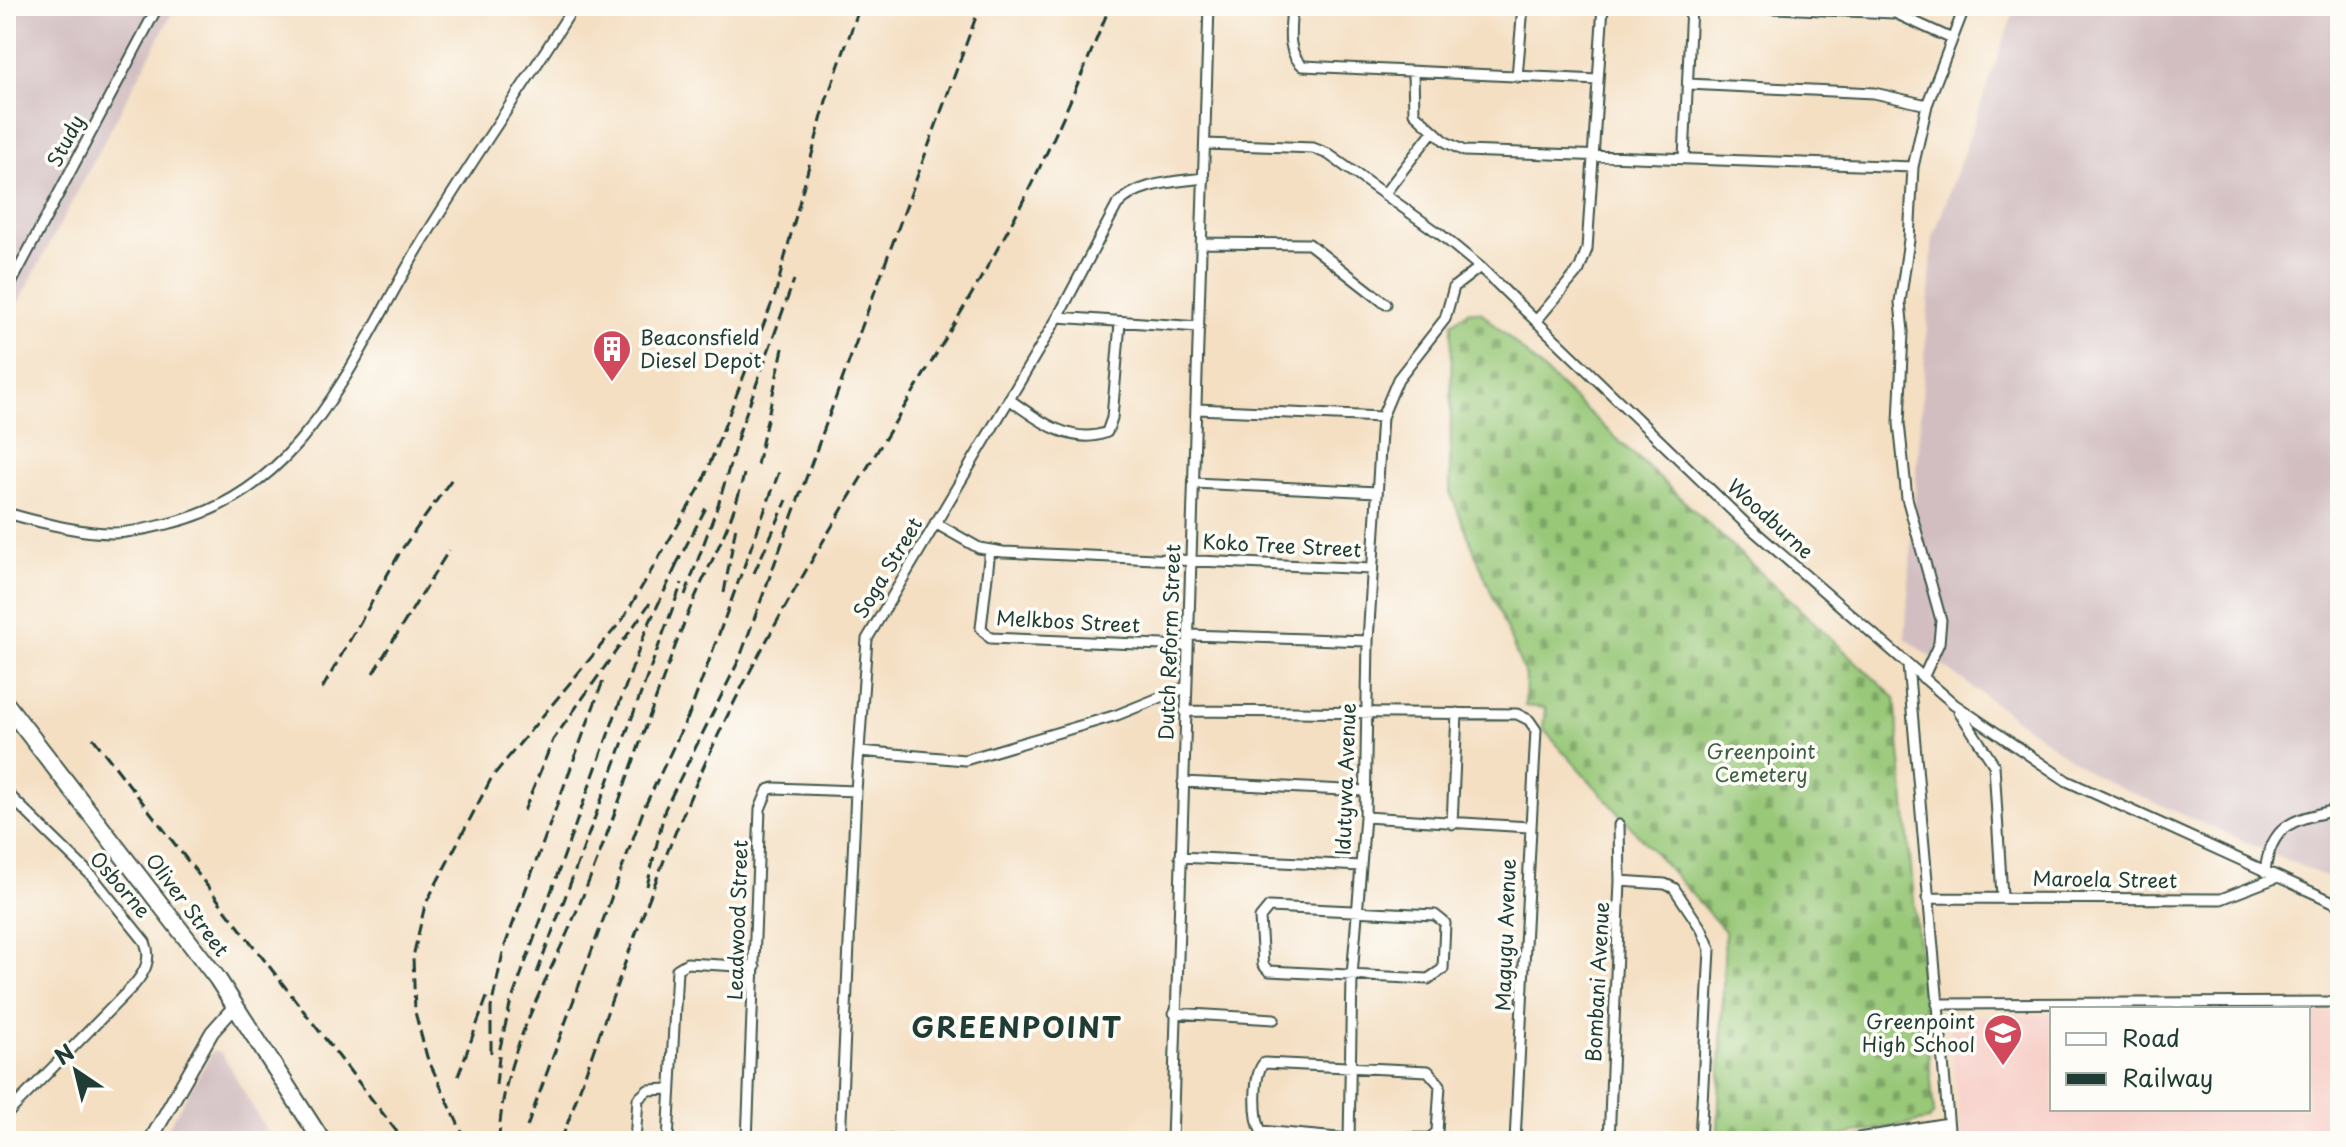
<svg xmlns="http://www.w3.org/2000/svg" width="2346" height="1147" viewBox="0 0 2346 1147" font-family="'Playpen Sans',sans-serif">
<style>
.built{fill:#f7d0c9}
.industrial{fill:#d2bec1}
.cemetery{fill:url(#cemetery-stones);stroke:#5c8256;stroke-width:2}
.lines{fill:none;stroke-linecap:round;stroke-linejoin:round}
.street-casing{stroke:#3f5549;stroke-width:13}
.secondary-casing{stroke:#3f5549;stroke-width:16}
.highway-casing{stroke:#3f5549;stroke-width:20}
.street{stroke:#fff;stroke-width:9}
.secondary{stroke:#fff;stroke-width:12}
.highway{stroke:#fff;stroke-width:16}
.rail{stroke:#1f3d34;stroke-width:3;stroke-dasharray:12 6;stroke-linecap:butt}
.labels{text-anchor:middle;stroke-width:7;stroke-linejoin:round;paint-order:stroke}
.street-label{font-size:20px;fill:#1f3d34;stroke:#fdfcf7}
.poi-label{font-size:20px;fill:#1f3d34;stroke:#fdfcf7;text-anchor:start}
.park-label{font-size:20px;fill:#3d6045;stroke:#fdfcf7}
.district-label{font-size:28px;font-weight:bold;letter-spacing:2px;fill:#1f3d34;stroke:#fdfcf7}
</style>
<defs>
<pattern id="cemetery-stones" width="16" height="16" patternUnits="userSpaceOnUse" patternTransform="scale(2)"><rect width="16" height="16" fill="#98c878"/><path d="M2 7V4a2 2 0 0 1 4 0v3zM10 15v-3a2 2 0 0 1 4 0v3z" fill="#7ba463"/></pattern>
</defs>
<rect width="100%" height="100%" fill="#fdfcf7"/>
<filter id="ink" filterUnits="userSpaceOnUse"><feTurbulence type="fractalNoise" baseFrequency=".0125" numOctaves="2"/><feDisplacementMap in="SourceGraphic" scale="16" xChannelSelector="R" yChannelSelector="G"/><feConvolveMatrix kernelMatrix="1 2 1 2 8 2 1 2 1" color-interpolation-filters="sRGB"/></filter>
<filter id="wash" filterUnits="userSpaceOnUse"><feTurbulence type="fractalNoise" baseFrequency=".006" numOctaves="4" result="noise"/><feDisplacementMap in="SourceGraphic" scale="32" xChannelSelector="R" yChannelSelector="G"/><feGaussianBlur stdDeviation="1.8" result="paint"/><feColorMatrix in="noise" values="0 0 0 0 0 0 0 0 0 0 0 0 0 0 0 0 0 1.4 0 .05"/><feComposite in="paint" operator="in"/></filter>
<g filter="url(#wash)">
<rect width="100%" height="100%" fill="#f4dfc3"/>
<path class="built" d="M2308 1013H2340V1141H1962L1949 1026 1958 1015 2052 1014V1109H2308Z"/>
<path class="industrial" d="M6 6H176L6 326Z
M2016 6H2340V883L2096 777 1905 638 1933 238Z
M213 1051 221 1052 272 1141H160Z"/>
<path class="cemetery" d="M1469 311 1481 312 1895 698 1934 1113 1929 1120 1810 1141 1724 1140 1718 1133 1725 931 1543 729 1545 708 1525 706 1526 677 1450 492 1452 323Z"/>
</g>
<g filter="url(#ink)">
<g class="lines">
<g class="street-casing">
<path id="street" d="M1292 6C1291 26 1285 52 1303 66L1598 80
M1725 6 1895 13 1952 39
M1413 73 1414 113 1446 142 1464 151 1913 167 1927 105 1965 6
M1517 77 1523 6
M1688 84 1874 93 1927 105
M1205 144 1313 148 1328 154 1440 234 1480 267 1745 523 1954 704 2067 781 2340 905
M1684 158 1691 6
M1913 167 1909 240 1900 302 1903 332 1899 423 1907 498 1941 620 1939 643 1923 678
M1385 193 1433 131
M1202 243 1309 244 1386 304
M6 293 158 6
M1058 317 1199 327
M1536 321 1579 270 1587 249 1603 6
M1009 399C1035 418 1072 447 1107 432L1112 418 1120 323
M1197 409 1382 417
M1194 483 1377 492
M6 513C41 522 77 533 113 533 131 533 150 528 167 524 304 493 351 361 416 252 466 168 523 88 574 6
M935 523 979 548 1003 552 1372 569
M990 550 981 628 990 638 1188 646
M1188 635 1368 641
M1908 665 1950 1141
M1185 711 1517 714 1529 720 1536 730 1515 1141
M1959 711 1994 765 2002 897
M859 751 965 760 1117 715 1186 687
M1183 782 1364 791
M6 792 92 876 145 942C152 959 145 972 134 985L6 1115
M1365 817 1529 827
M1452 824 1457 713
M1180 857 1361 866
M2265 872C2271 821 2297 819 2340 809
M1620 881 1665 884 1674 888 1702 930 1710 949 1700 1141
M1927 898 2221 899 2278 877
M1269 907 1435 915 1445 923 1443 969 1428 979 1269 971 1263 965 1260 918Z
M1937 1004 2340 1002
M1174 1013 1274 1019
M1264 1063 1428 1071 1440 1085 1437 1132 1430 1138 1349 1139 1261 1131C1254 1117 1253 1074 1264 1063Z
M840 1138 939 1141
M1515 1139 1593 1141
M635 1141 638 1099 648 1090 670 1089
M668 1141 677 969 687 963 755 967
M747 1141 760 809 768 790 774 788 856 791
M840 1141 856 791 867 639 1058 317 1117 205C1138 182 1175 182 1204 178
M1172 1141 1209 6
M1349 1141 1352 976 1365 817 1368 641 1382 417 1398 379 1445 319 1454 287 1480 267
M1609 1141 1620 881 1619 825
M1841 1141 1948 1123"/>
</g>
<g class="secondary-casing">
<path id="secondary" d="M150 1141 212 1032 236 1005"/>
</g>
<g class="highway-casing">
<path id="highway" d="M6 704 217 978 322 1141"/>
</g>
<use href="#street" class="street"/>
<use href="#secondary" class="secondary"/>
<use href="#highway" class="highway"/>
<path class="rail" d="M737 438 794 280
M757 465 784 344
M675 567 708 504
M754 573 787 500
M724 593 736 526
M685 595 719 502 741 427
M373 673 449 550
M322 689 402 549 454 476
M687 720 779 472
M93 738 404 1141
M524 811 553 740 650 603
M647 886 665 809 739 660 980 6
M537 973 682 583
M491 1053V1008L504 948 603 681
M458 1076 487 997
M496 1085 500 1048 510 1005 646 630 680 558
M527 1127 645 806 690 712
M466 1141 427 1057 415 1012 413 957 425 905 492 777 623 619 702 484 775 295 826 101 860 6
M499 1141C501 1062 538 999 569 929 612 830 644 726 683 626 703 574 732 529 744 474
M561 1141C617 987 669 827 745 681 826 525 926 380 1010 226 1048 155 1080 80 1110 6"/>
</g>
</g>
<defs>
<g id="building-pin" transform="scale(2)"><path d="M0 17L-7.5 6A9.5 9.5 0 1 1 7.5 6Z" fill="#d1495b" stroke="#fdfcf7"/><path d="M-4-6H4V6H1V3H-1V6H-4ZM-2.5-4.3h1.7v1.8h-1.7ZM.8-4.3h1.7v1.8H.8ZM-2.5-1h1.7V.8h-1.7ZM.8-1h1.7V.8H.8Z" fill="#fff"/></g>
<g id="school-pin" transform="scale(2)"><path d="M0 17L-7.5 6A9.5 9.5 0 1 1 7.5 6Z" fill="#d1495b" stroke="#fdfcf7"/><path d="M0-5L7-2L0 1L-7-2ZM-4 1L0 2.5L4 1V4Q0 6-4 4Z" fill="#fff"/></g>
</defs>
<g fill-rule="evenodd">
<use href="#building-pin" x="612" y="349"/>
<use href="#school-pin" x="2003" y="1033"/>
</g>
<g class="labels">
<g class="street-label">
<text transform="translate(66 141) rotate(-62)" y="7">Study</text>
<text transform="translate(1770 519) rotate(42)" y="7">Woodburne</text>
<text transform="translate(1282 546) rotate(3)" y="7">Koko Tree Street</text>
<text transform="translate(888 568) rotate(-59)" y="7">Soga Street</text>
<text transform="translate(1068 622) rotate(3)" y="7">Melkbos Street</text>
<text transform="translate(1170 642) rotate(-88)" y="7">Dutch Reform Street</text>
<text transform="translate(1346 779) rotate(-88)" y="7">Idutywa Avenue</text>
<text transform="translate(2105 880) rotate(1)" y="7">Maroela Street</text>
<text transform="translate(120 885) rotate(49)" y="7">Osborne</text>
<text transform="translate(187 905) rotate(53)" y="7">Oliver Street</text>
<text transform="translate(738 920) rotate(-88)" y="7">Leadwood Street</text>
<text transform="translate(1506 935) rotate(-88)" y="7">Magugu Avenue</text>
<text transform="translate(1598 982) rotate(-87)" y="7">Bombani Avenue</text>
</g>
<g class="poi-label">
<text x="640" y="345">Beaconsfield<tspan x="640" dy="23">Diesel Depot</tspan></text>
<text x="1975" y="1029" text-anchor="end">Greenpoint<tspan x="1975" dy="23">High School</tspan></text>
</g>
<g class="park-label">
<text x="1761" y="759">Greenpoint<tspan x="1761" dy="23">Cemetery</tspan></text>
</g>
<g class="district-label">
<text x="1017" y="1038">GREENPOINT</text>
</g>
</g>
<rect width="2346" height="1147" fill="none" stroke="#fdfcf7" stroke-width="32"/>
<rect x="2050" y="1007" width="260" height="104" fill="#fdfcf7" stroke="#a4b0a9" stroke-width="2"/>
<rect x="2066" y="1033" width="40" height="12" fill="#ffffff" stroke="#a4b0a9" stroke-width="2"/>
<text x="2122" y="1047" font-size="24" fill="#1f3d34">Road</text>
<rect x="2066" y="1073" width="40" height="12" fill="#1f3d34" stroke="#a4b0a9" stroke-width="2"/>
<text x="2122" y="1087" font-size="24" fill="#1f3d34">Railway</text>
<g transform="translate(76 1071) rotate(325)" stroke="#fdfcf7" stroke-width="6" paint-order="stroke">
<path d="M0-6L14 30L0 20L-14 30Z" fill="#1f3d34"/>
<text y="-12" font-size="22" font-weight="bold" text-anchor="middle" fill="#1f3d34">N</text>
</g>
</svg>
